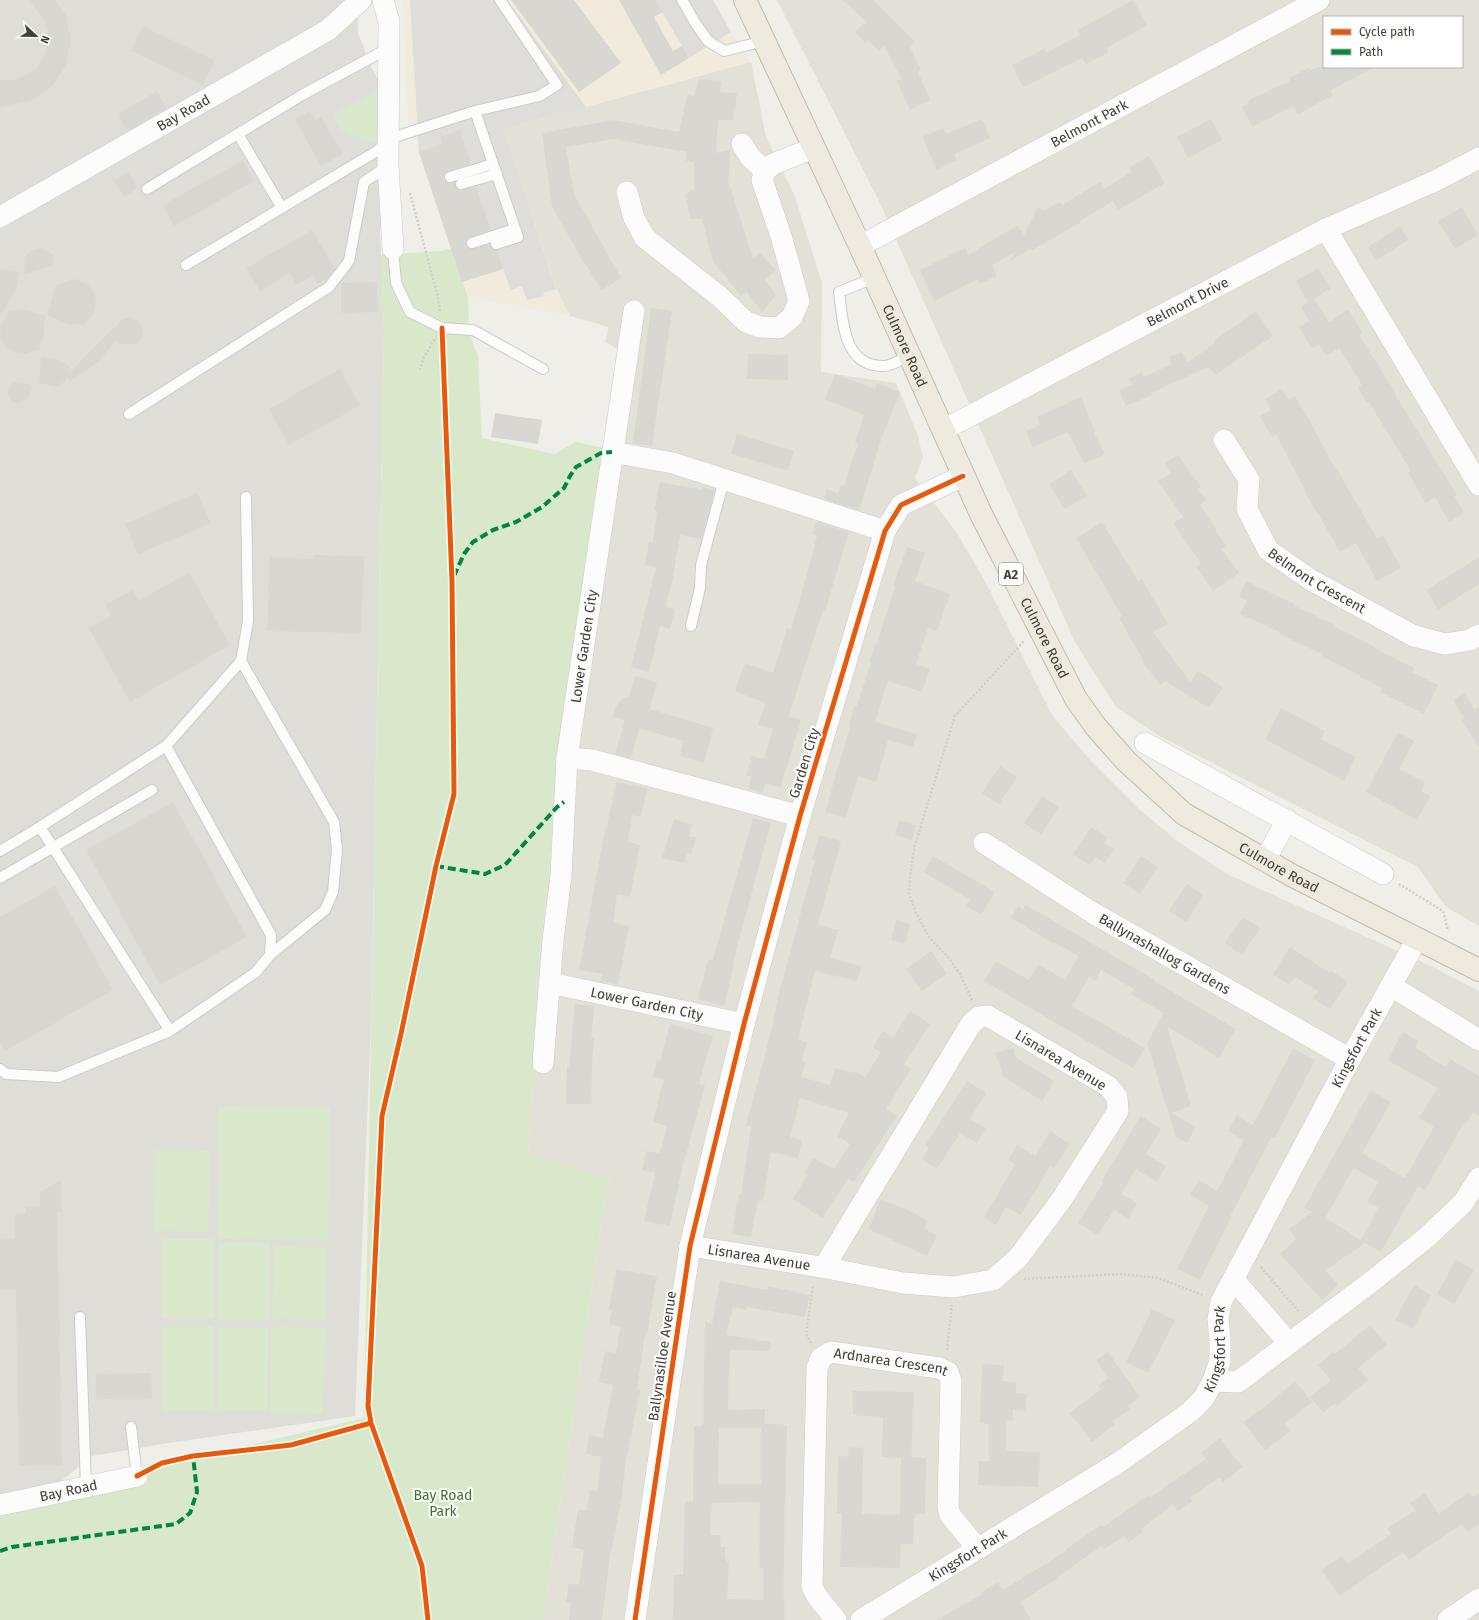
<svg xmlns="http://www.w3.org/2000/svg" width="1479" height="1620" viewBox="0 0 1479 1620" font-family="'Fira Sans',sans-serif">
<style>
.residential{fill:#e3e0d7;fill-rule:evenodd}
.commercial{fill:#f1ebdd}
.industrial{fill:#dfddd7}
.green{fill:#d9e8cb}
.parking{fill:#deddd9}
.building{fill:#d9d7d2;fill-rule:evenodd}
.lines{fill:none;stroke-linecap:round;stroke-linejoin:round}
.service-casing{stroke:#cdccc7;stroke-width:12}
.minor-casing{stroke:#cdccc7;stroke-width:22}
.trunk-casing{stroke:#c5bea6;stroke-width:24}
.path{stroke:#d0cecb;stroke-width:2.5;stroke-dasharray:2 2;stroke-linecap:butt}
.service{stroke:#fdfcfc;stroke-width:10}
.minor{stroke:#fdfcfc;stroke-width:21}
.trunk{stroke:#eeeadf;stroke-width:22}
.quiet{stroke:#00873e;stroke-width:4;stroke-dasharray:8 4;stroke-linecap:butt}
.cycleway-casing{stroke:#fff;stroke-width:8}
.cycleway{stroke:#e8590c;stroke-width:5}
.labels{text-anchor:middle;stroke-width:4;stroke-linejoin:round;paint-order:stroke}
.shield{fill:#fff;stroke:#7c7972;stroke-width:1}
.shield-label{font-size:13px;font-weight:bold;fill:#444036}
.street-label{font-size:14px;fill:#444036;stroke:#fff}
.park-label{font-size:14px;fill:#3f722d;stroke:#fff}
</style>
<rect width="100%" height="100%" fill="#efeee9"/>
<path class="residential" d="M777 0H1479V926L1446 907 1418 867 1159 736 1116 707 1075 642 879 201ZM1324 17H1462V67H1324Z
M751 62 766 137 794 194 822 283 821 372 896 383 917 433 923 457 915 478 957 533 986 583 1052 715 1090 760 1140 810 1180 843 1227 874 1431 966 1479 991V1620H543L605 1198 611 1177 528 1155 532 1091 554 992 536 987 562 757 619 353 616 348 605 342 609 327 570 316 556 289 504 129Z"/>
<path class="commercial" d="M403 0H713L731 32 751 62 504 129 556 288 570 316 468 297 408 118Z"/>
<path class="industrial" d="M0 0H357L358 34 372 69 378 80 380 133 377 141 379 201 385 225 380 227 384 331 371 1024 355 1416 162 1444 92 1456 61 1481 0 1499Z"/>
<path class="green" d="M378 90 380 133 377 141C369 144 347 136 341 129 338 125 336 119 333 115Z
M451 249 468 297 469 328 474 347 478 355 482 438 554 454 576 442 603 448 562 757 536 987 554 992 532 1091 528 1155 611 1177 605 1198 543 1620H0V1504L364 1418 384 331 381 255 440 251Z
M219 1107 330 1108 328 1240 218 1239Z
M156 1150 210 1151 208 1232 155 1231Z
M162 1239H214V1318H162Z
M219 1243H269V1320H218Z
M274 1245 326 1246 325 1320 272 1319Z
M162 1326H213L214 1411H163Z
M272 1327 325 1328 323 1413 270 1412Z
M218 1328H268V1411H218Z"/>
<path class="parking" d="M410 0H507L586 107 504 129 556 289 543 293 544 296 527 300 522 286 511 290 503 269 462 282 419 152Z
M655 0H713L731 32 689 58Z
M321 8 329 23 228 78 220 64Z
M358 34 364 48 303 83 295 69Z
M372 69 378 80V90L333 115 323 97Z"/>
<path class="building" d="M30 0H55L66 15 71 40 66 65 52 86 32 100 0 107V79L8 81 23 77 37 68 45 54 49 38 45 22Z
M511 0H574L621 63 579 92Z
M619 0H655L663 12 654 17 673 51 682 46 689 58 661 75Z
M843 0H873L915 41 910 47 921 70 918 72 930 100 910 110 897 81 902 79 884 46 879 51 868 40 865 43 855 32 866 22Z
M1133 0 1147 25 1107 48 1109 52 1086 64 1082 58 1023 87 1012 65 1044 49 1046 53 1080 35 1078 30Z
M143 26 215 61 203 85 131 51Z
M1317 67H1375L1331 90 1333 95 1298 114 1293 106 1252 127 1242 107 1249 103V100L1290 81 1289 78 1299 73 1308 68 1311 70Z
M699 79 722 81 720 92 737 93 733 120H718L716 153 730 150 729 183 753 258 760 253 776 270 765 280 776 295 762 312 746 291 741 296 713 261 702 219H690L686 194 694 189V162L686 161 687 152 613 139 566 147 574 194 621 278 602 290 580 256 552 206 542 133 613 120 679 132 688 94 694 97Z
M157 91 167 108 127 131 118 114Z
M310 111 316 120 321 117 343 154 321 166 295 119Z
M982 119 990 138 954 154 957 160 937 170 922 137 943 128 946 134Z
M1211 119 1222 140 1188 158 1177 137Z
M460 130 471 164 448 171 444 175V179L448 183 455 182 456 188 460 190 476 187 491 230 470 237 466 241V245L470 249H474L490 244 492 249 497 250 503 269 462 282 419 152 442 144 440 137Z
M1149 156 1165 183 1118 210 1113 201 1080 221 1081 222 1031 251 1030 249 1010 261 1015 252 992 265 997 276 980 284 978 279 934 301 920 270 965 248 968 255 1018 225 1024 235 1038 207 1044 211 1060 202 1062 205 1100 182 1104 189 1131 172 1129 168Z
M243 160 254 181 174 226 163 205Z
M128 172 138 188 124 197 114 181Z
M1462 207 1478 235 1455 249 1438 221Z
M1400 226 1409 240 1376 260 1368 247Z
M312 230 335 269 328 278 318 284 313 275 296 285 290 273 260 291 246 268Z
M39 248 43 249 54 255 52 265 24 275 25 258 27 254 34 249Z
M1318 268 1331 288 1314 299 1329 322 1348 309 1363 333 1359 335 1397 395 1396 396 1457 495 1454 496 1464 513 1449 522 1435 497 1426 503 1408 473 1411 471 1369 402 1367 403 1358 388 1362 385 1339 348 1326 356 1319 344 1312 348 1299 327 1309 321 1301 307 1308 302 1296 281Z
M0 269 20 272 16 288 0 317Z
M74 279 84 283 90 287 94 293 96 300 93 314 84 325 68 324 48 315 55 286Z
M377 282 378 312 341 313V283Z
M651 308 672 311 652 446 633 443Z
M10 310H26L45 316 44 336 39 350 24 354 17 353 10 350 4 345 1 338 0 331 2 323Z
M1256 311 1273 336 1215 375 1208 367 1151 393 1152 395 1126 406 1119 390 1132 384 1129 378 1142 372 1144 377 1172 364 1169 357 1182 352 1187 363 1215 343 1213 341Z
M129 317 138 320 143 328 142 337 136 344 127 345 115 341 99 361 70 381 67 377 64 382 56 387 39 383 41 357 58 360 70 366 68 374 114 327 115 328 121 320Z
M748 354 788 355V380L747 379Z
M340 369 360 405 289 445 269 409Z
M835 374 875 389 877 383 900 392 882 437 859 510 824 499 827 489 838 493 841 485 844 486 858 444 855 443 864 415 825 399Z
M15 382 33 385 28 398 19 403 12 402 7 393 9 386Z
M1282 389 1288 399 1295 396 1313 427 1335 469 1336 468 1377 538 1383 535 1401 568 1377 581 1356 543 1340 552 1318 513H1317L1305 493 1306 492 1276 434 1272 437 1260 416 1271 410 1265 399Z
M1081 397 1095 432 1094 433 1105 454 1084 464 1068 432 1033 447 1026 431 1040 425 1037 417Z
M495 413 542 420 538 444 491 437Z
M737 434 794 451 788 471 731 454Z
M1178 455 1201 487 1198 489 1206 500 1200 505 1216 529 1215 530 1226 546 1222 549 1239 573 1213 591 1196 567 1201 563 1173 523 1183 517 1158 481 1171 473 1165 463Z
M1071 470 1087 496 1065 509 1049 484Z
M660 482 702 490 703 487 715 490 701 539 680 535 672 582 666 607 675 609 670 629 660 626 649 672 631 667 656 567 645 565 649 542 653 543 657 511 654 510Z
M197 493 211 523 138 554 125 524Z
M816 522 849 532 825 611 823 610 789 716 801 720 780 788 765 783 763 793 748 788 751 777 746 775 752 756 764 759 773 729 758 725 765 703 735 691 745 663 773 673 787 628 791 629 799 603 817 536 812 534Z
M1102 522 1138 581 1142 579 1168 624 1153 632 1190 682 1198 671 1223 687 1209 708 1165 681 1160 685 1142 661 1143 660 1119 618 1122 616 1076 538Z
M907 547 925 553 915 581 950 594 937 631 928 628 916 664 930 669 922 692 888 681 875 722 917 734 913 747 888 740 876 782 858 776 846 818 825 812 850 726 849 725 854 705 857 706 864 684 871 663 869 662 875 644H877L895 587 893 586Z
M314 555 364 556 361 633 267 631 270 557 313 559Z
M1479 557V584L1438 610 1427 590Z
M189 572 230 645 130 702 89 628 111 616 105 605 133 590 139 601Z
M1246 581 1294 604 1293 605 1335 625V627L1375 647 1374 648 1414 668 1412 672 1438 685 1424 714 1380 692 1382 688 1360 677 1361 676 1321 656 1322 654 1279 634 1280 632 1240 614 1247 600 1239 597Z
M635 676 657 682 650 709 713 728 704 763 680 756 684 741 639 728 631 758 615 754 625 720 613 717 616 707 622 699 629 697Z
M1464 693 1475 710 1479 707V747L1461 720 1464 718 1453 700Z
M1281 708 1325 731 1321 739 1356 757 1344 781 1265 739Z
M1398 732 1414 741 1399 769 1425 782 1421 791 1430 796 1417 820 1366 792Z
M1000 766 1017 777 999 804 982 793Z
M616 782 647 788 641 817 632 815 628 842 640 845 630 897 617 894 613 922 629 926 618 985 601 981 602 974 579 970 606 825 607 826Z
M1042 796 1059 807 1041 834 1024 823Z
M173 802 247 937 160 985 86 850Z
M753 818 771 823 739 939 733 965H734L724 1006 698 999 708 959 713 960Z
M674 819 692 825 689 836 696 838 691 854 687 853 684 863 662 858Z
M900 820 916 825 912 840 895 835Z
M1091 827 1108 838 1104 843 1114 849 1105 863 1095 857 1090 865 1073 854Z
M819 835 841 841 818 925 838 930 830 958 861 966 857 981 815 971 798 1039 807 1042 802 1061 805 1062 801 1077 830 1085 835 1068 854 1073 855 1071 865 1077 881 1052 873 1048 883 1031 893 1038 910 1011 930 1024 904 1064 911 1069 886 1109 897 1116 854 1182 848 1179 822 1218 793 1199 808 1174 805 1173 813 1158 834 1169 850 1144 837 1136 849 1113 800 1098 790 1137 802 1140 798 1158 771 1152 763 1201 758 1200 751 1237 732 1234 739 1194H741L751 1127 746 1126 774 1020H773L779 994 815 860 812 859Z
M933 856 995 892 981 915 966 906 970 900 924 872Z
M1141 856 1158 867 1140 894 1123 883Z
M1187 884 1204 895 1186 922 1169 911Z
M55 886 113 990 5 1051 0 1043V917Z
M1026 905 1155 980 1154 981 1236 1029 1219 1058 1167 1026 1191 1106 1171 1113 1196 1127 1187 1143 1176 1137 1147 1043 1164 1013 1131 994 1134 989 1101 970 1095 981 1089 977 1072 1006 1145 1048 1133 1068 984 981 996 961 1029 980 1038 964 1065 980 1078 956 1054 942 1053 943 1011 918 1018 906 1023 909Z
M1243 917 1260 928 1242 955 1225 943Z
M896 920 910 924 906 943 891 940Z
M1290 947 1330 973 1331 971 1348 982 1330 1009 1313 998 1318 991 1295 977 1289 985 1273 974Z
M931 951 947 974 922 991 906 969Z
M575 1004 595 1006 591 1037 595 1038 592 1061 591 1104H566L567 1066H569Z
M670 1024 713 1036 699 1084 705 1085 685 1159H684L670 1226 644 1221 655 1173 642 1170 646 1151 660 1153 667 1126 653 1122 664 1079 653 1077 657 1060 660 1061Z
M1403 1032 1419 1041 1415 1048 1446 1067 1450 1059 1479 1076V1116L1473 1112 1466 1124 1464 1123 1425 1190 1418 1186 1381 1252 1365 1243 1326 1270 1338 1285 1322 1300 1280 1254 1296 1239 1289 1229 1312 1212 1304 1208 1371 1090 1391 1102 1362 1153 1405 1178 1434 1127 1419 1118 1438 1088 1387 1060ZM1354 1168 1378 1182 1367 1202 1379 1208 1361 1240 1325 1218Z
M1013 1048 1016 1058 1054 1081 1042 1101 1004 1077 995 1053Z
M1293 1048 1315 1060 1275 1138 1272 1136 1230 1217H1231L1200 1280 1177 1269 1209 1206 1190 1195 1199 1180 1217 1191 1244 1140 1228 1131 1237 1115 1253 1125Z
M967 1081 986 1093 970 1119 986 1128 977 1143 960 1133 937 1169 922 1159 929 1148 925 1146Z
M1141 1116 1161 1129 1146 1154 1166 1166 1157 1182 1136 1169 1121 1194 1137 1203 1133 1211 1128 1219 1114 1210 1098 1235 1078 1223 1103 1183 1101 1182Z
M1050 1131 1070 1144 1054 1169 1050 1166 1021 1215 1006 1207 996 1225 984 1218 1015 1164 1008 1160 1017 1145 1035 1156Z
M61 1180 62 1212H57L62 1465 19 1466 16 1289H0V1239L15 1238V1214H26V1207H40V1192Z
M881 1199 910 1211 928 1221 924 1229 937 1235 927 1256 868 1229Z
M1456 1260 1474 1270 1454 1304 1437 1294Z
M616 1269 657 1276 647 1335H645L637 1389 640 1390 626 1460 622 1495 610 1557 602 1620H569L571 1603 566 1602 569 1583 579 1585 584 1550 572 1547 578 1510 587 1511 590 1490 598 1491 601 1457 586 1454 589 1435 603 1438 613 1385 599 1382 605 1351 616 1353 620 1327 609 1324 612 1310H609Z
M720 1281 767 1290 768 1286 810 1295 805 1317 747 1307V1310L733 1307 726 1335 771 1342 770 1351 730 1350 728 1410 765 1409V1424L787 1425 783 1601H785V1620H673L674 1575H683L685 1501 693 1502 694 1426H703L705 1322 712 1324ZM719 1428H761V1484H718ZM760 1502 759 1568H763V1600L727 1599 729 1562H726L727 1559H725V1547H721V1535H710L711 1503Z
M1414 1285 1431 1295 1413 1329 1395 1320Z
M1152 1309 1175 1320 1148 1373 1126 1362Z
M1370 1325 1387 1345 1358 1368 1368 1380 1337 1406 1335 1403 1323 1413 1310 1397 1331 1380 1318 1365 1333 1352 1335 1354Z
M1108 1352 1140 1397 1128 1406 1130 1409 1113 1421 1115 1424 1092 1442 1070 1413 1101 1389 1098 1386 1109 1378 1096 1360Z
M982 1364 1004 1365 1003 1381 1016 1382V1393L1026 1394 1025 1410 1013 1409V1421L1006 1420V1451L1040 1452 1038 1487 978 1485 979 1461H989V1424L980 1423Z
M151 1373 152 1398 96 1399V1374Z
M1295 1381 1312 1402 1284 1424 1290 1431 1265 1450 1243 1422 1259 1410 1260 1411Z
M853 1391 914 1392 911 1457 926 1458 925 1514H915L913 1544H901L900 1568 840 1567 842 1513H837L838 1456 848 1457 849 1447 863 1448 862 1514 900 1515 901 1458 882 1457 883 1417 853 1415Z
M1220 1438 1242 1467 1223 1482 1220 1477 1190 1498 1193 1501 1178 1511 1173 1504 1141 1529 1143 1532 1129 1542 1124 1536 1105 1549 1102 1546 1056 1578 1057 1579 1020 1602 1031 1620H936L981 1595 980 1593 998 1582 1003 1590 1066 1551 1065 1550 1101 1525 1103 1527 1148 1495 1150 1497 1206 1459 1201 1453Z
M1469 1492 1473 1497 1479 1493V1524L1468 1532 1462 1524 1409 1560 1403 1552 1340 1596 1322 1570 1342 1556 1348 1564 1391 1534 1387 1529 1415 1510 1410 1503 1425 1493 1439 1514Z"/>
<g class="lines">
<g class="service-casing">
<path id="service" d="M682 0 696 24 708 41 724 51 764 41
M475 111 518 237 496 244
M238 134 282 208
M450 177 493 164
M461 184 497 174
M147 189 302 95 389 48
M472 243 515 229
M393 249 396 283 410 312 442 328 473 330 543 369
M186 265 377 151 387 141 401 135 475 111 539 96 557 85 500 0
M874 278 839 292C843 321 843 367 884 366 891 366 902 359 910 356
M129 414 329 287 349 261 364 182 388 166
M691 626 700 588 701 565 724 480
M241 661 334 822 337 850 333 892 325 910 270 955
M166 746 241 661 248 621 246 497
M0 851 40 827 170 1031
M0 878 152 790
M0 1069 6 1074 58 1077 170 1031 256 972 270 955 271 935 166 746 40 827
M80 1317 86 1487
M131 1427 137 1476"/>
</g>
<g class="minor-casing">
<g id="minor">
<path d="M383 0 389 22 388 166 393 249"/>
<path d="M742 144 750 157 765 171"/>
<path d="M627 192 634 218 645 238 719 296 746 322 760 327 779 328 792 317 799 301 781 236 762 180 765 171 773 164 814 148"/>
<path id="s1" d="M0 217 328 30 361 0"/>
<path d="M1326 229 1479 485"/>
<path id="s2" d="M860 246 1319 0"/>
<path id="s3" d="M943 430 1326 229 1435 181 1479 158"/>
<path id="s4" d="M1224 440 1249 480 1247 509 1268 550 1311 580 1414 636 1445 644 1470 640 1479 635"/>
<path d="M612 452 673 463 885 531"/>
<path d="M1145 743 1383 874"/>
<path d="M567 758 592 760 800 816"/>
<path id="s5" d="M984 843 1093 913 1350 1059"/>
<path d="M1265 860 1287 820"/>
<path id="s6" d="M550 983 744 1024"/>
<path d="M1391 986 1479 1040"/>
<path id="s7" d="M543 1063 553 940 561 875 567 758 634 311"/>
<path id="s8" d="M690 1246 827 1268 903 1283 954 1287 993 1280 1018 1258 1062 1199 1118 1111 1117 1097 1108 1086 988 1016 979 1017 971 1024 829 1259 827 1268"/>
<path d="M1234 1280 1289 1343"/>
<path d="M1213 1381 1238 1382 1371 1282 1426 1238 1463 1203 1479 1178"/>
<path id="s9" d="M0 1505 137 1476"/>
<path d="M635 1620 690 1246 744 1024 800 816 885 531 901 505 963 476"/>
<path id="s10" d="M836 1620 816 1595 812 1586 817 1368 821 1358 831 1352 939 1368 948 1372 951 1381 948 1507 950 1515 978 1549"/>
<path id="s11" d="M861 1620 1118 1463 1190 1412 1204 1398 1213 1381 1220 1361V1339L1218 1319 1221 1302 1350 1059 1417 939"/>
<path d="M1448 1620 1479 1599"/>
</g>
</g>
<g class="trunk-casing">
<g id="trunk">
<path id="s12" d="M745 0 860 246 981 514 1076 699 1096 727 1126 761 1184 814 1293 876 1479 970"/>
</g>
</g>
<path class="path" d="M410 193 438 297 440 312
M420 370 424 357 435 339
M1399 884 1443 911 1448 931
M972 1000 960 974 948 957 929 937 916 913 909 893 911 867 915 845 955 716 1024 641
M1261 1267 1299 1312
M1024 1279 1121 1274 1158 1278 1203 1295
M811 1343 806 1334 813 1286
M947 1350 952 1305"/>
<use href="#service" class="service"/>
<use href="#minor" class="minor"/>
<use href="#trunk" class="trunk"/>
<path class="quiet" d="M454 576 464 554 473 542 493 530 516 522 542 507 564 488 570 476 576 467 601 453 612 452
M436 866 485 874 505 865 557 807 564 802
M0 1551 12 1547 176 1524 190 1513 197 1492 193 1456"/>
<g class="cycleway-casing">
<path id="cycleway" d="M137 1476 162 1463 193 1456 291 1445 371 1423
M428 1620 422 1566 371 1423 368 1406 382 1116 401 1034 436 866 454 794 452 581 442 328
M635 1620 690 1246 744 1024 800 816 885 531 901 505 963 476"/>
</g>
<use href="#cycleway" class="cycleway"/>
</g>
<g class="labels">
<rect class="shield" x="999" y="563" width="24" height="22" rx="3"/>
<g class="shield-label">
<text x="1011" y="579">A2</text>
</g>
<g class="street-label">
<text dy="5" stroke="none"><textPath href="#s1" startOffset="211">Bay Road</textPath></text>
<text dy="5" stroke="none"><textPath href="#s2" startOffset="260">Belmont Park</textPath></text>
<text dy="5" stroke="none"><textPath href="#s3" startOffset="276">Belmont Drive</textPath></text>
<text dy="5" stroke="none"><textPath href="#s12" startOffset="381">Culmore Road</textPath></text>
<text dy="5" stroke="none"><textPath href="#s4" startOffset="180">Belmont Crescent</textPath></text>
<text dy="5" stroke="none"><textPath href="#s12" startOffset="705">Culmore Road</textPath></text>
<text dy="5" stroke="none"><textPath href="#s7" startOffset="419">Lower Garden City</textPath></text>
<text transform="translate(804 763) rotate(-73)" y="5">Garden City</text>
<text dy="5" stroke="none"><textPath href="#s12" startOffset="1041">Culmore Road</textPath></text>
<text dy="5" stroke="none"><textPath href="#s5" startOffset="212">Ballynashallog Gardens</textPath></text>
<text dy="5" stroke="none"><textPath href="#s6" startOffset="99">Lower Garden City</textPath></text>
<text dy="5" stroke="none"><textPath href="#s11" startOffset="797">Kingsfort Park</textPath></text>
<text transform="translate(1061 1060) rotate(31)" y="5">Lisnarea Avenue</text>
<text dy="5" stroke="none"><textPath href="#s8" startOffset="70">Lisnarea Avenue</textPath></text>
<text dy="5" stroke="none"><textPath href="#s11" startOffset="461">Kingsfort Park</textPath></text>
<text transform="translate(662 1356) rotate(-82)" y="5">Ballynasilloe Avenue</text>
<text dy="5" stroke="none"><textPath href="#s10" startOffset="343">Ardnarea Crescent</textPath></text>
<text dy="5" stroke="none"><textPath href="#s9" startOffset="70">Bay Road</textPath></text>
<text dy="5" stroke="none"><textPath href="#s11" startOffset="125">Kingsfort Park</textPath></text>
</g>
<g class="park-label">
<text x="443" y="1500">Bay Road<tspan x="443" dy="16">Park</tspan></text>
</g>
</g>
<rect x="1323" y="16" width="140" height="52" fill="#ffffff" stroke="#b4b3af"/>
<rect x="1331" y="29" width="20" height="6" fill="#e8590c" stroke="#b4b3af"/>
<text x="1359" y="36" font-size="12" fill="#444036">Cycle path</text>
<rect x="1331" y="49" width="20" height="6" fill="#00873e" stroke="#b4b3af"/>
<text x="1359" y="56" font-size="12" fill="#444036">Path</text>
<g transform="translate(36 36) rotate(112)" stroke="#ffffff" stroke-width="3" paint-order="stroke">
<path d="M0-3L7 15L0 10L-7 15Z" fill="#444036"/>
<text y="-6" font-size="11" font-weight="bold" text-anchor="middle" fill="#444036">N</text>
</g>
</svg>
